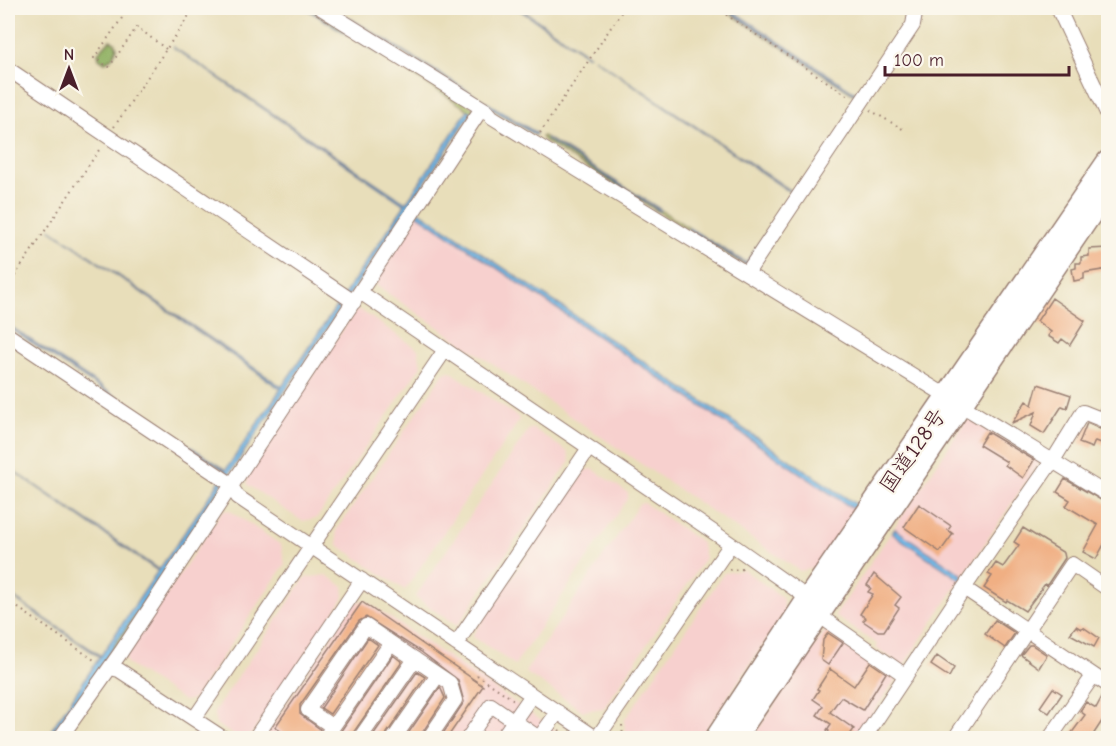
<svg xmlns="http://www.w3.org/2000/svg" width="1116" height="746" viewBox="0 0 1116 746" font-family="'Comic Neue','Klee One',sans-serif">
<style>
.built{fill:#f7d0ce}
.green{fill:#bad074;stroke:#827850;stroke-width:1.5}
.forest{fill:#93b266;stroke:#6e6848;stroke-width:1.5}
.water{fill:#73beed;stroke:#5e6e8c;stroke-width:1.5}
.building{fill:#f0af83}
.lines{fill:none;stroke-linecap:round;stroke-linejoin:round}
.minor-casing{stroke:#997e72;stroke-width:16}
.highway-casing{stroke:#997e72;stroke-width:24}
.path{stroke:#997e72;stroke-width:2;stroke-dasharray:1.5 4.5;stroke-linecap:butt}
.minor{stroke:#fff;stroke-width:14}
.highway{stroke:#fff;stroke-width:21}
.labels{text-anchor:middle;stroke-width:4.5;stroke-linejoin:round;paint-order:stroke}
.street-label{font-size:22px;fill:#4a1f2b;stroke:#fbf7ec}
</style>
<rect width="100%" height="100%" fill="#fbf7ec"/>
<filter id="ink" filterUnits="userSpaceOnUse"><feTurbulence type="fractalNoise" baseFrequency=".0167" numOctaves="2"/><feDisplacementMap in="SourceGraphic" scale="12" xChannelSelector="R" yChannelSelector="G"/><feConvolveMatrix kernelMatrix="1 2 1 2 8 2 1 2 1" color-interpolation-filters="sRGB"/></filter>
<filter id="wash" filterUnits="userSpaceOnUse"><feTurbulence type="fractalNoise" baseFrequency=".008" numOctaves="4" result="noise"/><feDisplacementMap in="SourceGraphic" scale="24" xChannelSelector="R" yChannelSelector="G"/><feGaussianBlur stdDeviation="1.35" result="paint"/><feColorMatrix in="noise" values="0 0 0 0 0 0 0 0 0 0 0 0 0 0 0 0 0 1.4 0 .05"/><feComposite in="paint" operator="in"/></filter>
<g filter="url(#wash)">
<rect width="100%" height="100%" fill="#e8deba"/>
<path class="built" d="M417 214 855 510 815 568 800 571 377 286 376 279Z
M360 310 418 349 421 366 317 518 302 521 248 485 246 474 355 311Z
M450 371 518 417 519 421 405 590 338 545 336 531 444 373Z
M968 418 1040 461 903 666 876 648 877 644 835 616Z
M529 429H534L568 452 570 461 457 626 415 597Z
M593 469 628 493V498L515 665 472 636 585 470Z
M644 503 701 542 705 558 604 708 583 711 525 672 639 504Z
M229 510 281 545 285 564 194 699 184 701 127 664 125 656 222 511Z
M744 570 782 597 785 613 700 738H626L624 721 724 573Z
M326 575 343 586 344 597 251 735 238 738 216 724 214 712 305 578Z
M364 600 567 738H264L354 603Z
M826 629 898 676 856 738H752Z"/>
<path class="green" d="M307 8H312L475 109 472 112Z
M722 8 859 97 905 31 909 8H911L905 31 859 98Z
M543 136 689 228V230L747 265 745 266 544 141 541 137Z
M222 487 224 488 107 664 104 661Z"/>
<path class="forest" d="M110 40 115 42 117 48 112 58 105 62 99 58 98 53Z"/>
<path class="water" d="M305 8H307L404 68H403Z
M331 8H333L536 133 535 135Z
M517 8H519L588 55H587Z
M725 8H728L859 95 904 30 909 8 905 31 859 97Z
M173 47 406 203 468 110 472 112 52 738H46L100 657 8 594 101 656 158 571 8 467 159 570 226 472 8 327V325L226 470 281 389 50 229 282 387 405 205Z
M594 58 794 193 747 265 688 230 689 228 746 263 793 194Z
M546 138 661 210 660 211 546 139Z
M419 211 858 506 855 510 417 214Z
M895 529 964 576 961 580 892 533Z"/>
<g id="blocks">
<path class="building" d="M1108 248V269L1084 273V279L1074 281 1072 269 1076 268V263H1081V257L1089 256V249Z
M1052 298 1085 321 1070 345 1062 339 1059 343 1048 336 1051 332 1037 321Z
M1038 384 1071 395 1067 408 1062 406 1044 434 1031 426 1036 412 1012 423 1026 401 1032 405Z
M1087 423 1100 429 1108 428V446L1095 441 1092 448 1079 443Z
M987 432 1034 460 1023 478 1005 465 1007 462 979 445Z
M1065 479 1108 504V537L1096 559 1083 552 1098 525 1066 506 1070 500 1057 492Z
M919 504 951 526 948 530 953 534 940 552 904 527Z
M1023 528 1064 553 1065 558 1047 585 1045 584 1025 611 1007 600 1006 602 984 588 992 576 988 574 996 563 1003 567 1019 545 1014 542Z
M874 574 901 597 895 605 899 608 884 631H878L863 621 866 618 860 614 873 594 868 592 871 588 867 585Z
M362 602 483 686 447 738H440L464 702 458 680 420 651 366 617 359 621 300 705V714L320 729 316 738H279L283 733 275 727Z
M995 620 1015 633 1005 648 985 634Z
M1076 626 1081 629 1083 627 1099 638 1094 647 1070 634Z
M828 633 843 643 828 665 821 660 823 640Z
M368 638 378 645 330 714 321 708Z
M1029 645H1032L1047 655 1039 668 1021 655Z
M393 655 402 662 353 733 351 738H336Z
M937 656 954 668 949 677 931 665Z
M870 662 886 673 863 710 841 697 830 712 854 729 848 738H836L828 733 829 731 827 730 831 724 817 715 823 706 813 699 819 690 817 689 830 669 854 686Z
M417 672 425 677 387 733 385 738H371Z
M440 687 445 698 422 733 420 738H405Z
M1053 688 1062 694 1049 713 1040 707Z
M1104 693 1108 694V712L1091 738H1068L1085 715 1080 711 1086 702 1096 708Z"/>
</g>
</g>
<g filter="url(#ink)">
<use href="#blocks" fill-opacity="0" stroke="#997e72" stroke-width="1.5"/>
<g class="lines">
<g class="minor-casing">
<path id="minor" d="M321 8 487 111 492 117 534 143 1108 495
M1058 8 1108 115
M8 69 354 302
M747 273 913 25 916 8
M360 292 731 544 802 594 827 621 906 676
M8 335 228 482 238 497 596 738
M964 588 1108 685
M456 644 589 448
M110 668 119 670 223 738
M194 719 445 350
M333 727 308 710 366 626 450 683 455 700 429 738
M60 738 121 652 482 108
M255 738 362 580
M325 738 391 643
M360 738 415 659
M394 738 438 675
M468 738 491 705 539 738
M502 738 532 695
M539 738 558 712
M597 738 731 544
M864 738 964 588 1057 454 1083 412 1103 420 1108 408
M955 738 1072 564 1108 589
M1050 738 1093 676"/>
</g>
<g class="highway-casing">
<path id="highway" d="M716 738 807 600 1108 161
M735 738 1108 189"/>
</g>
<path class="path" d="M716 8 850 97
M122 18 94 58 109 67 137 27 166 49
M870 110 906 131
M114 127 194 8
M540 133 624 8
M8 286 101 147
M729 570 744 569
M8 601 97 662
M8 606 14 597
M477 675 514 700
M622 725 623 738
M559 730 571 738"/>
<use href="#minor" class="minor"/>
<use href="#highway" class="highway"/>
</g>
</g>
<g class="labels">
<g class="street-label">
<text transform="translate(912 450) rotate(-55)" y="8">国道128号</text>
</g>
</g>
<rect width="1116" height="746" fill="none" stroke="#fbf7ec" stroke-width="30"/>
<g transform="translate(69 69)" stroke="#fbf7ec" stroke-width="4.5" paint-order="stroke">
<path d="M0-4.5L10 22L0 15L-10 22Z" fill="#4a1f2b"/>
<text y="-9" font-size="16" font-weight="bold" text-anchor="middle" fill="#4a1f2b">N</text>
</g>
<path d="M885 66v9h184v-9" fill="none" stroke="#4a1f2b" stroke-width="3"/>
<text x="894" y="66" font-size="18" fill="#4a1f2b" stroke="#fbf7ec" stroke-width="4.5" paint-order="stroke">100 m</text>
</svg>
